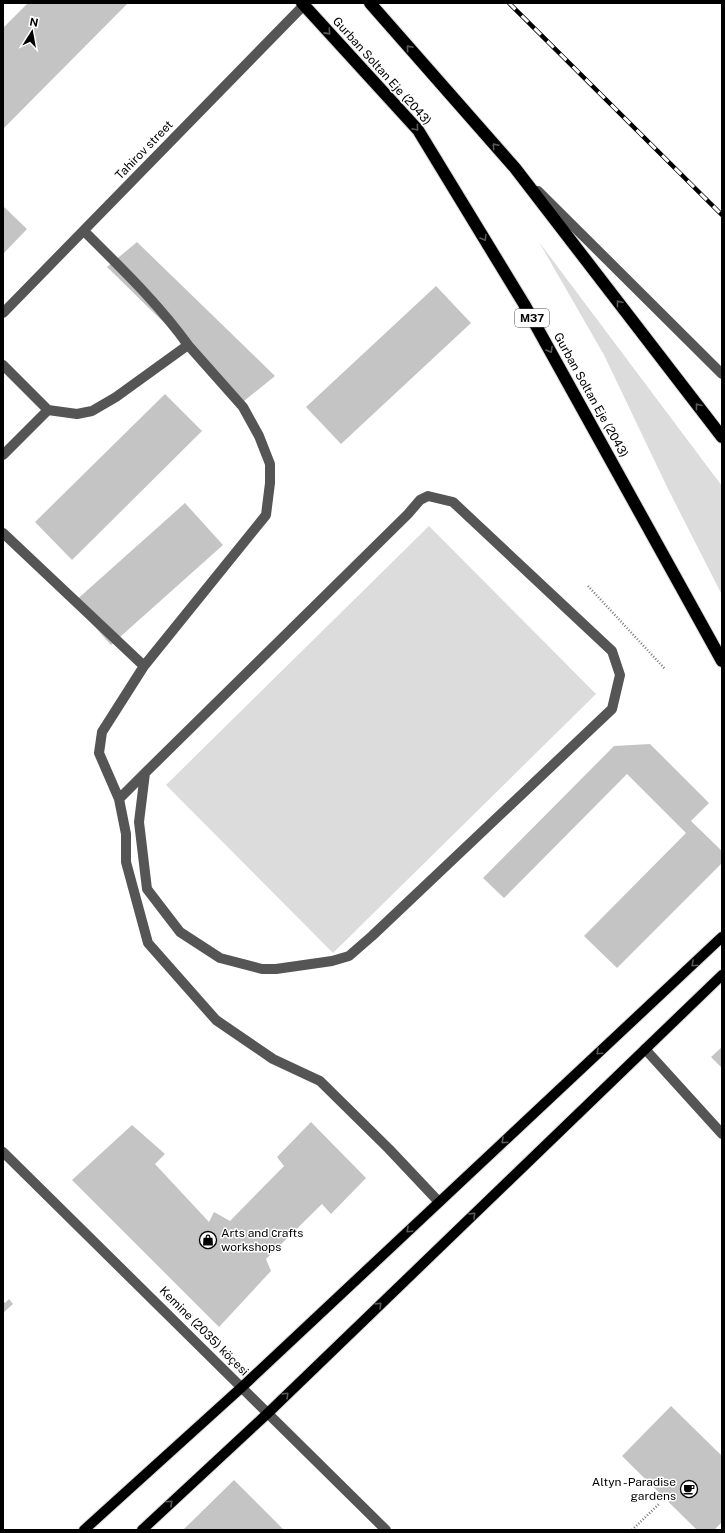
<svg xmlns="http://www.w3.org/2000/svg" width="725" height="1533" viewBox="0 0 725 1533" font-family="'Public Sans',sans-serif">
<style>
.green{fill:#dcdcdc}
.building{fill:#c4c4c4}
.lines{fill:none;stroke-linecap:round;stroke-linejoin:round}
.major-casing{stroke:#dbdbdb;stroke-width:12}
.highway-casing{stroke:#dbdbdb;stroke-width:14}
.path{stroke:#777;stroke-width:2.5;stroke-dasharray:1 2;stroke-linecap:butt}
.minor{stroke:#555;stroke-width:10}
.major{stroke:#000;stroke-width:10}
.highway{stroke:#000;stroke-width:12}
.rail-casing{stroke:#000;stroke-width:4.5}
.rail{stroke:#fff;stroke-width:3;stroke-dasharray:9;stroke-linecap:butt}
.oneway{stroke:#595959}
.labels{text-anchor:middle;stroke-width:3;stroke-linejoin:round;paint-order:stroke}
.shield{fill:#fff;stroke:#4c4c4c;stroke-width:1}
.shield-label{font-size:11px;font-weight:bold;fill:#000}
.street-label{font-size:12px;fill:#000;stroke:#fff}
.poi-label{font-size:12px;fill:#000;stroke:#fff;text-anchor:start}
</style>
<rect width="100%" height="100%" fill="#fff"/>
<path class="green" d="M539 242 722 486V595L669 491 604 355Z
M429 526 596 694 333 953 166 785Z"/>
<path class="building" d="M28 3H128L3 129V28Z
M3 206 27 229 3 254Z
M137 242 275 376 244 401 107 267Z
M436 286 471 323 341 444 306 407Z
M165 394 202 431 72 560 35 522Z
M185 503 223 545 111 645 73 603Z
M650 744 709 803 691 821 722 851V863L617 968 584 936 686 833 627 774 504 898 483 878 614 746Z
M722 1047V1068L711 1057Z
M311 1122 366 1178 331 1214 322 1204 266 1259 271 1271 219 1327 72 1180 132 1125 165 1154 155 1164 209 1222 214 1212 230 1221 284 1166 277 1157Z
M9 1299 13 1304 3 1313V1301L5 1303Z
M671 1406 722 1456V1522L714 1530H697L622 1456Z
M234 1480 284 1530H183Z"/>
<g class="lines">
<g class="major-casing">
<path id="major" d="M84 1530 242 1387 722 937
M142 1530 268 1413 722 975"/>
</g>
<g class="highway-casing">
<path id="highway" d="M302 3 418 130 524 304 722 661
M370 3 515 168 722 437"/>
</g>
<path class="path" d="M588 586 665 669
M632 1530 660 1503"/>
<path class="minor" d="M538 191 722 374
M84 231C120 267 158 303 188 345
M3 313 304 5
M3 365 48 410 3 455
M48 410 77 414 92 411 116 397 188 345 243 407 259 436 270 464V483L266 515 144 666 102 732 99 753 119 799 126 834V862L148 943 216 1020 273 1059 320 1081 389 1149 439 1202
M3 533 144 666
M119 799 145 773 408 514 420 500 428 496 453 502 612 651 620 675 612 709 372 936 349 956 332 961 276 969H262L220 958 180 932 147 889 139 822 145 773
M645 1049 722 1134
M3 1152 386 1530"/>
<use href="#major" class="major"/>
<use href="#highway" class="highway"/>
<g class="rail-casing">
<path id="rail" d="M509 3 722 215"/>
</g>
<use href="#rail" class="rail"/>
</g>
<defs><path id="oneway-chevron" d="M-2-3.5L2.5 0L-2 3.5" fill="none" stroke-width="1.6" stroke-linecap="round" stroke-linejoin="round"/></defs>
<g class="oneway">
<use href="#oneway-chevron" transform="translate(328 32) rotate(48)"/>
<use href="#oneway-chevron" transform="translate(409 48) rotate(-131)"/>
<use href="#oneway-chevron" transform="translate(416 128) rotate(50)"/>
<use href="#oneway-chevron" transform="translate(495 146) rotate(-131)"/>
<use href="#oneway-chevron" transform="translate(484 238) rotate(59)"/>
<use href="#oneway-chevron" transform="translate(619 303) rotate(-128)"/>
<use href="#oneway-chevron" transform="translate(550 350) rotate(61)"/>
<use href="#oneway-chevron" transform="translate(698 406) rotate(-128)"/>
<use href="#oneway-chevron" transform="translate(694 964) rotate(137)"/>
<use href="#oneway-chevron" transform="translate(599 1052) rotate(137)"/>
<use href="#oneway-chevron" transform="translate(504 1141) rotate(137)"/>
<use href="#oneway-chevron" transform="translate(473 1215) rotate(-44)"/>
<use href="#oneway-chevron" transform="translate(409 1230) rotate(137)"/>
<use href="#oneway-chevron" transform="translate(379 1305) rotate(-44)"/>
<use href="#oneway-chevron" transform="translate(286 1395) rotate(-44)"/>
<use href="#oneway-chevron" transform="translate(170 1503) rotate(-43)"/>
</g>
<defs>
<g id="shop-ring" transform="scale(0.9)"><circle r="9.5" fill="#fff" stroke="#000" stroke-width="1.5"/><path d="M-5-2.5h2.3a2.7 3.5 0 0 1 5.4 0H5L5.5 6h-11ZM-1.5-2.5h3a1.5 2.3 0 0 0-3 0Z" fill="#000"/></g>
<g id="cafe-ring" transform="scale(0.9)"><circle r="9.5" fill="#fff" stroke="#000" stroke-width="1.5"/><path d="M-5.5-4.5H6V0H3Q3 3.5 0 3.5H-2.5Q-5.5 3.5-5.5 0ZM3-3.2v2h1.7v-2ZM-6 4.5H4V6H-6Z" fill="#000"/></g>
</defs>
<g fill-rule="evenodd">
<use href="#shop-ring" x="208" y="1240"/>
<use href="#cafe-ring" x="689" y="1489"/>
</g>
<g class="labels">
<rect class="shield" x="515" y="309" width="34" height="18" rx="3"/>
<g class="shield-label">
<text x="532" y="322">M37</text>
</g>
<g class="street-label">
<text transform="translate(382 71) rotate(48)" y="4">Gurban Soltan Eje (2043)</text>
<text transform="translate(144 150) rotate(-46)" y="4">Tahirov street</text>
<text transform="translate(591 395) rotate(61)" y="4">Gurban Soltan Eje (2043)</text>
<text transform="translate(204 1331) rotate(45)" y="4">Kemine (2035) köçesi</text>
</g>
<g class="poi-label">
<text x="221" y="1237">Arts and сrafts<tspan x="221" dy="14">workshops</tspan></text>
<text x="676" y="1486" text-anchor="end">Altyn -Paradise<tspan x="676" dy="14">gardens</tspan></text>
</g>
</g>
<rect width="725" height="1533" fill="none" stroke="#000000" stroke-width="8"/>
<g transform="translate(32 32) rotate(11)" stroke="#ffffff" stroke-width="3" paint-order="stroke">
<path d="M0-3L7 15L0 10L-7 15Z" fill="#000000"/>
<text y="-6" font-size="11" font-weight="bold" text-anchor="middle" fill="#000000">N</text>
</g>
</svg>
